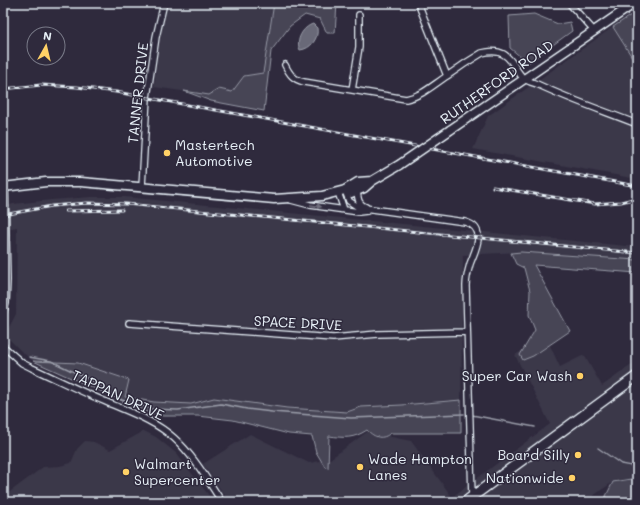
<svg xmlns="http://www.w3.org/2000/svg" width="640" height="505" viewBox="0 0 640 505" font-family="Mali,sans-serif">
<style>
.built{fill:#3b3749}
.green{fill:#464455;stroke:#979aa6}
.water{fill:#696978;stroke:#9c9fab}
.lines{fill:none;stroke-linecap:round;stroke-linejoin:round}
.stream{stroke:#9c9fab;stroke-width:1.5}
.street-casing{stroke:#e8f1f8;stroke-width:8}
.secondary-casing{stroke:#e8f1f8;stroke-width:11}
.primary-casing{stroke:#e8f1f8;stroke-width:12}
.street{stroke:#2f2a3d;stroke-width:5.5}
.secondary{stroke:#2f2a3d;stroke-width:8}
.primary{stroke:#2f2a3d;stroke-width:9}
.rail-casing{stroke:#e8f1f8;stroke-width:3}
.rail{stroke:#2f2a3d;stroke-width:1.5;stroke-dasharray:4.5;stroke-linecap:butt}
.secondary-bridge-casing{stroke:#e8f1f8;stroke-width:11;stroke-linecap:butt}
.secondary-bridge{stroke:#2f2a3d;stroke-width:8}
.oneway{fill:#70707e}
.poi-dot{fill:#ffd166;stroke:#2f2a3d;stroke-width:1.5}
.labels{text-anchor:middle;stroke-width:3;stroke-linejoin:round;paint-order:stroke}
.street-label{font-size:14px;fill:#e8f1f8;stroke:#2f2a3d}
.poi-label{font-size:14px;fill:#e8f1f8;stroke:#2f2a3d;text-anchor:start}
</style>
<rect width="100%" height="100%" fill="#2f2a3d"/>
<filter id="ink" filterUnits="userSpaceOnUse"><feTurbulence type="fractalNoise" baseFrequency=".025" numOctaves="2"/><feDisplacementMap in="SourceGraphic" scale="8" xChannelSelector="R" yChannelSelector="G"/><feConvolveMatrix kernelMatrix="1 2 1 2 8 2 1 2 1" color-interpolation-filters="sRGB"/></filter>
<g filter="url(#ink)">
<path class="built" d="M168 3H274L264 73 244 76 232 92 219 89 209 95 154 87 159 43Z
M613 27 637 65V179L473 149 488 116Z
M91 197H125L637 247V260L521 252 463 255 461 400 402 405 361 407 347 412 287 408 214 398 191 404 154 402 125 397 129 380 78 363 33 361 21 351 5 335 16 314 17 227 3 230V207L13 204 51 200Z
M546 337 560 367 584 355 602 386 637 361V478L613 482 584 502H229L203 464 250 434 309 463 330 459 367 432 411 441 452 497 550 424 515 355Z
M144 431 156 437 176 453 214 502H3V497L43 467 60 466 71 463 77 449 85 441 94 442 110 450Z"/>
<path class="green" d="M274 3H337L335 33H327L320 19 305 15 290 26 271 51 264 111 211 101 184 91 209 95 219 89 232 92 244 76 263 73Z
M637 11V65L613 27Z
M534 14 558 24 570 22 572 31 528 63 510 48 509 16Z
M521 252 637 260V273L534 265 570 331 533 356 523 360 520 355 535 330 529 315 530 291 524 268 516 264 511 253Z
M33 361 78 363 129 380 125 397 154 402 191 404 214 398 287 408 347 412 361 407 402 405 461 400V433H391C382 440 375 438 367 430 353 439 345 438 329 436L328 468 325 467 316 452 312 436 289 434 233 420 198 416H163L147 412Z
M637 478V500L605 498 613 482Z"/>
<path class="water" d="M313 24 317 28C319 38 311 49 300 50 295 40 303 27 313 24Z"/>
<g class="lines">
<path class="stream" d="M29 357 51 361 93 381 108 393 122 400 152 409 178 410 221 404 247 409 272 412 351 418 464 414
M472 415 535 427
M598 448 621 464 637 467"/>
<g class="street-casing">
<path id="street" d="M418 3 447 76
M569 3 594 31
M285 65C290 75 293 79 304 82L406 99C422 96 433 85 447 76 458 68 470 60 482 53 501 48 508 55 517 70 519 73 522 78 525 79 529 82 535 83 539 85 571 100 604 111 637 124
M352 90 359 47V15
M142 187 147 98 156 37 164 3
M345 190 349 201 358 207 465 222C488 228 475 250 470 264 468 271 466 279 466 286L472 497
M357 191C358 199 358 204 366 207
M338 192 344 210
M291 200 310 205 359 212 367 211
M3 314 6 303 7 280 5 186
M129 323 333 338 378 334 467 332
M3 346 22 363 32 368C56 379 80 391 104 401 129 412 154 420 174 438 194 456 208 481 222 502"/>
</g>
<g class="secondary-casing">
<path id="secondary" d="M450 130 635 3
M3 187 46 182H81L274 199 322 196 345 190 358 182 372 181
M345 190 351 193 364 188 372 181 399 165"/>
</g>
<g class="primary-casing">
<path id="primary" d="M465 502 637 376"/>
</g>
<use href="#street" class="street"/>
<use href="#secondary" class="secondary"/>
<use href="#primary" class="primary"/>
<g class="rail-casing">
<path id="rail" d="M3 89 41 85 77 87 116 92 637 186
M493 187 595 204 621 202 637 198
M66 211 122 210
M3 215 52 206 87 203 126 204 637 253"/>
</g>
<use href="#rail" class="rail"/>
<g class="secondary-bridge-casing">
<path id="secondary-bridge" d="M399 165 450 130"/>
</g>
<use href="#secondary-bridge" class="secondary-bridge"/>
</g>
<defs><path id="oneway-solid" d="M-6-.8H1V-3.2L6.5 0L1 3.2V.8H-6Z"/></defs>
<use class="oneway" href="#oneway-solid" transform="translate(316 206) rotate(9)"/>
</g>
<g class="poi-dot">
<circle cx="167" cy="153" r="4"/>
<circle cx="580" cy="376" r="4"/>
<circle cx="578" cy="455" r="4"/>
<circle cx="360" cy="467" r="4"/>
<circle cx="126" cy="472" r="4"/>
<circle cx="572" cy="478" r="4"/>
</g>
<g class="labels">
<g class="street-label">
<text transform="translate(497 82) rotate(-35)" y="5">RUTHERFORD ROAD</text>
<text transform="translate(138 93) rotate(-84)" y="5">TANNER DRIVE</text>
<text transform="translate(298 323) rotate(3)" y="5">SPACE DRIVE</text>
<text transform="translate(118 395) rotate(25)" y="5">TAPPAN DRIVE</text>
</g>
<g class="poi-label">
<text x="175" y="150">Mastertech<tspan x="175" dy="16">Automotive</tspan></text>
<text x="572" y="381" text-anchor="end">Super Car Wash</text>
<text x="570" y="460" text-anchor="end">Board Silly</text>
<text x="368" y="464">Wade Hampton<tspan x="368" dy="16">Lanes</tspan></text>
<text x="134" y="469">Walmart<tspan x="134" dy="16">Supercenter</tspan></text>
<text x="564" y="483" text-anchor="end">Nationwide</text>
</g>
</g>
<rect width="640" height="505" fill="none" stroke="#2f2a3d" stroke-width="16"/>
<rect x="8" y="8" width="624" height="489" fill="none" stroke="#e8f1f8" stroke-width="1.5" filter="url(#ink)"/>
<g transform="translate(46 46) rotate(8)"><circle r="19" fill="#2f2a3d" stroke="#797a88"/>
<path d="M0-3L7 15L0 10L-7 15Z" fill="#ffd166"/>
<text y="-6" font-size="11" font-weight="bold" text-anchor="middle" fill="#e8f1f8">N</text>
</g>
</svg>
